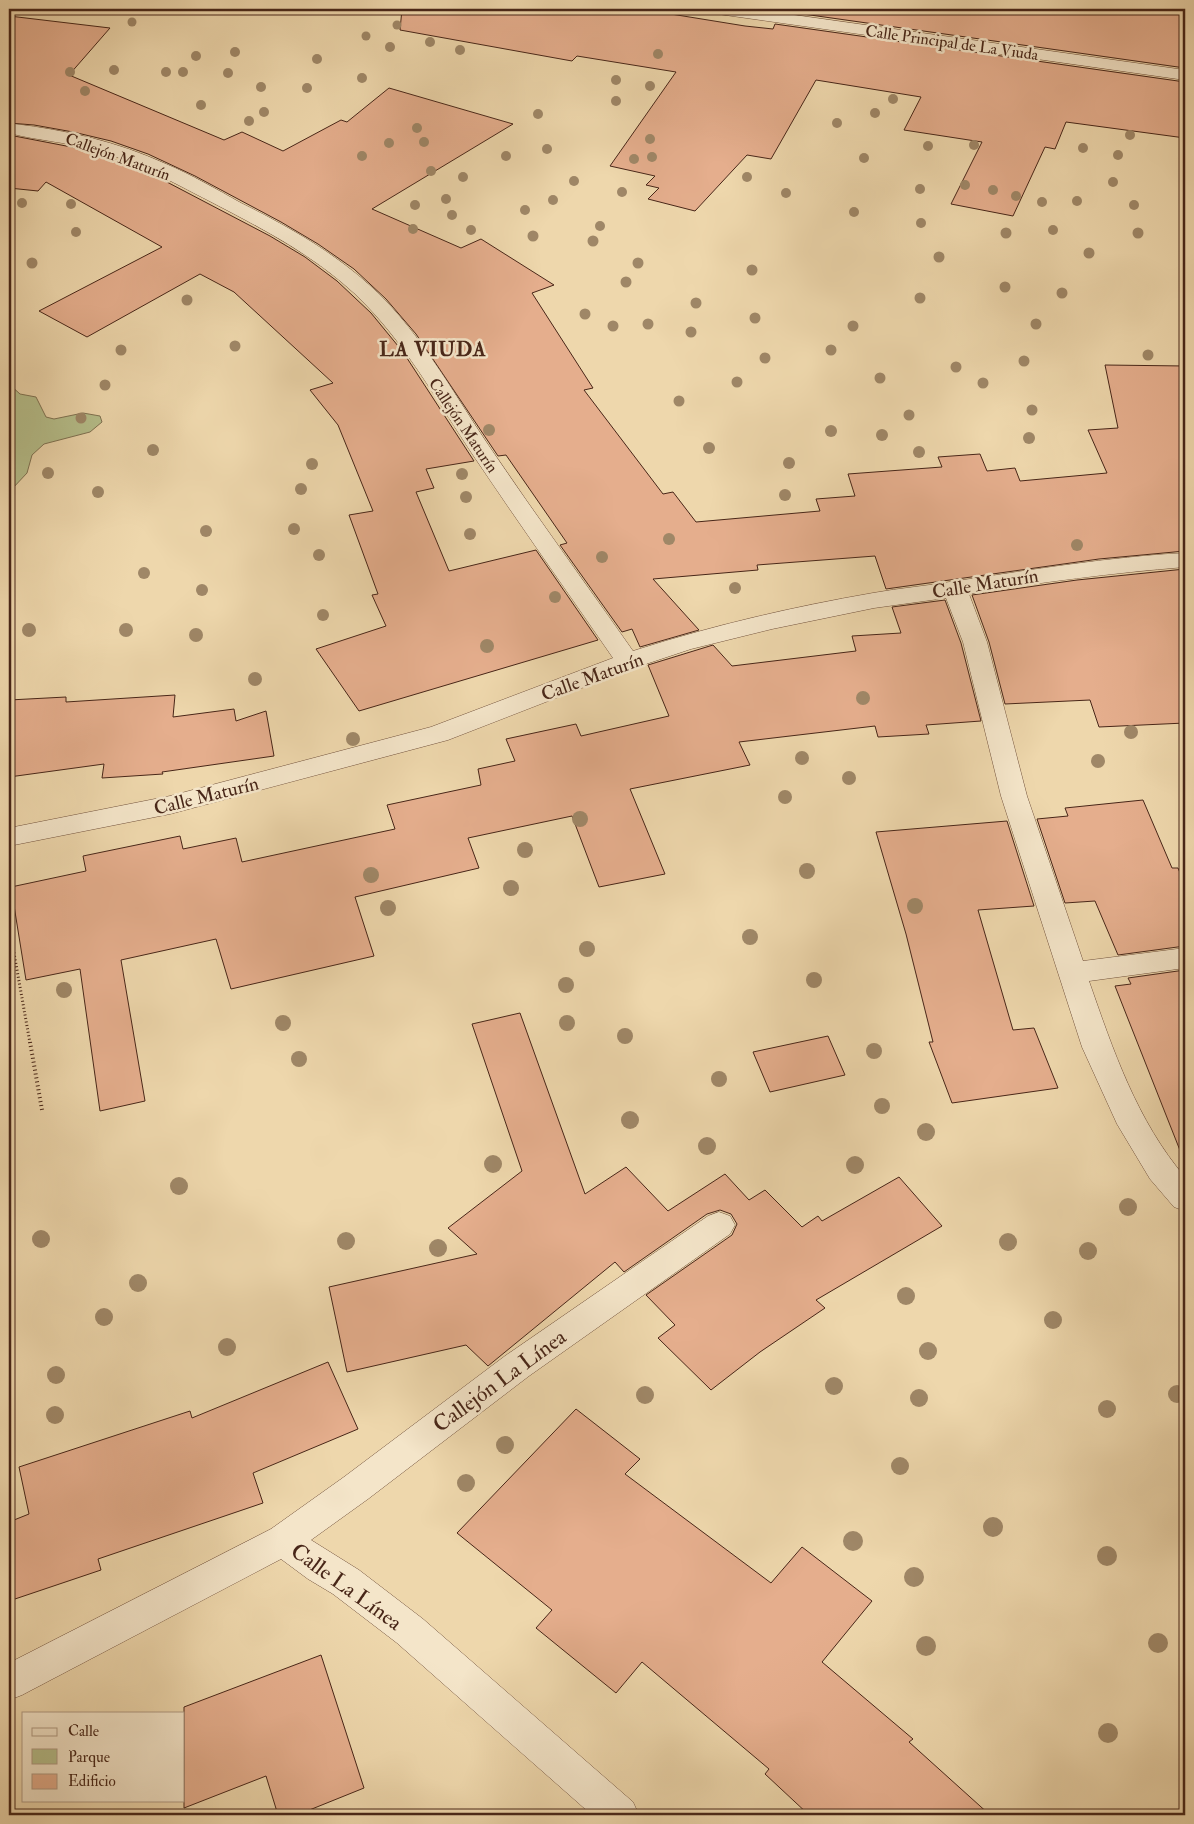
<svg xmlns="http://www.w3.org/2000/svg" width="1194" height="1824" viewBox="0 0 1194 1824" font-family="'IM FELL Double Pica',serif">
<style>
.green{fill:#b6bf8b;stroke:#7f7252}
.building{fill:#e5ae8d;stroke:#482618}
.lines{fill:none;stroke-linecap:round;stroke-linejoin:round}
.minor-casing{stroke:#72523d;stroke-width:1}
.path-far1{stroke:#482618;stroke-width:3;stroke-dasharray:1 2.5;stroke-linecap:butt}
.path{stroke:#482618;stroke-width:4;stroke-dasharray:1 3;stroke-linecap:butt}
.minor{fill:#f4e5c9;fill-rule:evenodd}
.tree{fill:#9f8767}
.labels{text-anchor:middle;stroke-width:5;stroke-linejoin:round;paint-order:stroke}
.far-street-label{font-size:16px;fill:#482618;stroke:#f4e5c9}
.street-label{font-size:19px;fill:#482618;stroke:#f4e5c9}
.far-district-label{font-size:20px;font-weight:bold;letter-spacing:1px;fill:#482618;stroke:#f4e5c9}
.near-street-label{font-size:22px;fill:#482618;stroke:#f4e5c9}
</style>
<rect width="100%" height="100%" fill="#eed7ac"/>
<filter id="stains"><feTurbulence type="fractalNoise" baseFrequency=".004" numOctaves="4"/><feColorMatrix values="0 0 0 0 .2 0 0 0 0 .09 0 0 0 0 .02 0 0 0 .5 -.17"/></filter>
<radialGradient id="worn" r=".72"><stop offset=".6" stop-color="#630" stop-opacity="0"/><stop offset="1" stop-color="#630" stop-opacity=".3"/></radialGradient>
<path class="green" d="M9 384 20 394 36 397 46 417 54 419 83 413 100 416 102 422 90 432 44 444 32 455 27 473 12 489 9 490Z"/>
<path class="building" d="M402 9H640L745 26 773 29 775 24 1185 82V138L1066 122 1055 149 1045 147 1013 216 951 204 982 142 904 130 921 97 816 80 771 159 747 155 695 211 648 199 659 188 646 185 655 176 610 166 676 72 577 56 572 61 400 30Z
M783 9H1185V68L782 11Z
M9 16 110 28 69 75 224 140 242 132 283 151 341 120 347 122 389 88 513 124 372 209 461 248 481 239 554 285 532 293 593 388 584 390 663 494 673 492 696 522 820 511 816 499 855 496 848 474 942 467 938 457 980 454 987 471 1015 468 1020 481 1107 473 1088 430 1118 428 1105 365 1185 366V551L1099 559 886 589 875 556 757 565 758 570 653 579 699 630 640 647 632 629 622 632 560 545 567 543 506 455 498 456 416 334 386 299 354 269 318 244 281 222 195 176 148 154 111 141 73 132 34 125 9 123Z
M9 135 87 150 144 170 270 236 305 257 337 281 371 313 403 352 474 461 426 469 434 488 416 492 449 571 536 550 598 640 359 711 316 649 386 626 372 595 378 594 349 515 373 511 338 425 310 390 333 383 234 292 200 274 87 337 39 311 162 247 46 182 38 191 9 188Z
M1185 569V723L1099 727 1090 700 1005 704 989 642 972 595 1077 580Z
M945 600 961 643 981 721 926 725 929 734 878 737 875 726 739 742 750 765 630 789 665 874 599 887 572 816 468 838 479 868 355 897 374 956 231 989 216 939 121 960 145 1101 100 1111 80 969 26 980 11 887 86 871 83 856 180 836 183 849 236 838 242 862 395 829 387 805 481 785 478 769 515 761 506 739 576 724 581 736 669 716 648 665 713 645 732 666 856 651 852 636 901 633 892 607Z
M175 695 173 717 234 709 236 721 266 711 274 756 162 772 163 774 102 778 104 764 9 777V700L66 697V702Z
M1143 800 1172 868H1178L1185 885V946L1118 955 1095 901 1065 903 1037 819 1068 816 1065 808Z
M1007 821 1034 906 978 910 1013 1030 1034 1028 1058 1088 952 1103 929 1042H933L906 934 876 832Z
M1185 970V1158H1183L1115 986 1131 984 1128 978Z
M520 1013 585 1194 626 1167 668 1211 725 1174 749 1200 765 1190 802 1227 818 1216 822 1221 899 1177 942 1226 816 1300 825 1308 760 1352 711 1390 658 1338 675 1325 646 1295 732 1235 737 1224 731 1214 720 1210 707 1214 624 1272 615 1262 488 1366 466 1345 347 1372 329 1287 477 1254 448 1228 522 1171 472 1024Z
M828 1036 845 1075 770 1092 753 1052Z
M328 1362 358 1429 253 1473 263 1503 98 1559 101 1570 9 1601V1522L29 1514 19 1467 190 1411 192 1418Z
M576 1409 640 1459 625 1474 771 1583 802 1547 872 1601 822 1662 913 1739 909 1742 990 1815H809L765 1774 769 1769 642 1662 616 1693 536 1628 552 1610 457 1533Z
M321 1655 364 1788 297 1815H278L266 1776 184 1808V1707Z"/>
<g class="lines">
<g class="minor-casing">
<path id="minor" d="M710 9H752L1185 70V80L718 14 712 13Z
M14 124C66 130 118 142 166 164 192 175 216 189 241 203 293 229 344 258 385 300 427 344 457 399 491 449 537 517 586 584 633 651 711 626 792 607 873 593 900 588 928 586 956 581 1032 570 1108 557 1185 553V567C1112 573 1041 582 969 594L987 642 1027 796 1083 961 1185 948V968L1089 981C1113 1050 1137 1121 1185 1177V1211L1174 1207 1150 1179 1117 1124 1082 1047 1001 796 963 642 946 598 874 608 772 629 691 649 628 670 448 740 170 814 9 846V828L170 796 431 727 613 658C567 591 520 525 475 458 437 401 404 340 354 293 314 256 265 230 217 205 178 185 141 164 99 151 69 142 39 141 9 133V125Z
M719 1212 730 1216 735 1225 730 1234 529 1376 368 1499 311 1540 359 1570 423 1619 633 1802 639 1815H592L397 1643 333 1594 308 1579 281 1559 22 1695 9 1700V1663L271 1529 344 1477 505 1356 708 1216Z"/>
</g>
<path class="path-far1" d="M9 925 30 1043"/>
<path class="path" d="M30 1042 42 1110"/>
<use href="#minor" class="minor"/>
</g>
<g class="tree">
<circle cx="132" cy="22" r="4.5"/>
<circle cx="397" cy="25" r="4.5"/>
<circle cx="366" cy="36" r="4.5"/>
<circle cx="430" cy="42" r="5"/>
<circle cx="390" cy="47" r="5"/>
<circle cx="460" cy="50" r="5"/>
<circle cx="235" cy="52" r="5"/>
<circle cx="658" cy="54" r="5"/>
<circle cx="196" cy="56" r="5"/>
<circle cx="317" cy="59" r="5"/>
<circle cx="114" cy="70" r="5"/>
<circle cx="70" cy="72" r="5"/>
<circle cx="166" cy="72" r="5"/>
<circle cx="183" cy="72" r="5"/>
<circle cx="228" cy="73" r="5"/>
<circle cx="362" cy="78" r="5"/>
<circle cx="616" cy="80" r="5"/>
<circle cx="650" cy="86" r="5"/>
<circle cx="261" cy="87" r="5"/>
<circle cx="307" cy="88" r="5"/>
<circle cx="85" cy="91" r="5"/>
<circle cx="893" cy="99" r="5"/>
<circle cx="616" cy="101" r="5"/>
<circle cx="201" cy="105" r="5"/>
<circle cx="264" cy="112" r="5"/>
<circle cx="875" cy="113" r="5"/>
<circle cx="538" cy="114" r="5"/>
<circle cx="249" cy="121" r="5"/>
<circle cx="837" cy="123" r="5"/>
<circle cx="417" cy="128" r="5"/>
<circle cx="1130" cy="135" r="5"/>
<circle cx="650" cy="139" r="5"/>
<circle cx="424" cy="142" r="5"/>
<circle cx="389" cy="143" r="5"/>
<circle cx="974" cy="145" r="5"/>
<circle cx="928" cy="146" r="5"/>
<circle cx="1083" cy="148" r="5"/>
<circle cx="547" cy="149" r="5"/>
<circle cx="1118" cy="155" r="5"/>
<circle cx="362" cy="156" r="5"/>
<circle cx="506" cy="156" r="5"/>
<circle cx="652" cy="157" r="5"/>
<circle cx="864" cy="158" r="5"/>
<circle cx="634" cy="159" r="5"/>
<circle cx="431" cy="171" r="5"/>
<circle cx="463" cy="177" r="5"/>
<circle cx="747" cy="177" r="5"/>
<circle cx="574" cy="181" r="5"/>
<circle cx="1113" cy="182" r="5"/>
<circle cx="965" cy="185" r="5"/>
<circle cx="920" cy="189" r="5"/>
<circle cx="993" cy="190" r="5"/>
<circle cx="622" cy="192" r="5"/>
<circle cx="786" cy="193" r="5"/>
<circle cx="1016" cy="196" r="5"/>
<circle cx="446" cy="199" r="5"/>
<circle cx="553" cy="200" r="5"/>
<circle cx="1077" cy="201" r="5"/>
<circle cx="1042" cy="202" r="5"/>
<circle cx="22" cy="203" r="5"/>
<circle cx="71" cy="204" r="5"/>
<circle cx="415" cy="205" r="5"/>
<circle cx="1134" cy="205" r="5"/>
<circle cx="525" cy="210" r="5"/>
<circle cx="854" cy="212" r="5"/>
<circle cx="452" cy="215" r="5"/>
<circle cx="921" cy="223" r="5"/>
<circle cx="600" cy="226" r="5"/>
<circle cx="413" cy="229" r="5"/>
<circle cx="471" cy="230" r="5"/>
<circle cx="1053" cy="230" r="5"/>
<circle cx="76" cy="232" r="5"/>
<circle cx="1006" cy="233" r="5.5"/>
<circle cx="1138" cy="233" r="5.5"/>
<circle cx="533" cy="236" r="5.5"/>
<circle cx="593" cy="241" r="5.5"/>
<circle cx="1089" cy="253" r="5.5"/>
<circle cx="939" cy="257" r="5.5"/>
<circle cx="32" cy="263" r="5.5"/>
<circle cx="638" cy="263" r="5.5"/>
<circle cx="752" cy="270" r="5.5"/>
<circle cx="626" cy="282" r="5.5"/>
<circle cx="1005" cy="287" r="5.5"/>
<circle cx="1062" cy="293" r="5.5"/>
<circle cx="920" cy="298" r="5.5"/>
<circle cx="187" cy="300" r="5.5"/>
<circle cx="696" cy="303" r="5.5"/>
<circle cx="585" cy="314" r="5.5"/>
<circle cx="755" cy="318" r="5.5"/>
<circle cx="648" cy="324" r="5.5"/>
<circle cx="1036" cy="324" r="5.5"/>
<circle cx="613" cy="326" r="5.5"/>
<circle cx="853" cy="326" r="5.5"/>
<circle cx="691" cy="332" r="5.5"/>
<circle cx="235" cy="346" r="5.5"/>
<circle cx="121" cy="350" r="5.5"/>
<circle cx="831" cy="350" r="5.5"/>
<circle cx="1148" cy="355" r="5.5"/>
<circle cx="765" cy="358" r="5.5"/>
<circle cx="1024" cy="361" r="5.5"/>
<circle cx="956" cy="367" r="5.5"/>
<circle cx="880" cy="378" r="5.5"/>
<circle cx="737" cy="382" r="5.5"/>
<circle cx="983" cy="383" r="5.5"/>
<circle cx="105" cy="385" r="5.5"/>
<circle cx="679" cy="401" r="5.5"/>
<circle cx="1032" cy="410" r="5.5"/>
<circle cx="909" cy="415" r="5.5"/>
<circle cx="81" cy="418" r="5.5"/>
<circle cx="489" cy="430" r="6"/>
<circle cx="831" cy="431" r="6"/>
<circle cx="882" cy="435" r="6"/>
<circle cx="1029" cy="438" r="6"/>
<circle cx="709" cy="448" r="6"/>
<circle cx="153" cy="450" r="6"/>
<circle cx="919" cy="452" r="6"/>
<circle cx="789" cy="463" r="6"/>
<circle cx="312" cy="464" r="6"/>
<circle cx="48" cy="473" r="6"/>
<circle cx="462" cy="474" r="6"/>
<circle cx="301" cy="489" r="6"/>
<circle cx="98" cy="492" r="6"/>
<circle cx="785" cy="495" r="6"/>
<circle cx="466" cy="497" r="6"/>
<circle cx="294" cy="529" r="6"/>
<circle cx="206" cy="531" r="6"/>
<circle cx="470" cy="534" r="6"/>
<circle cx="669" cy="539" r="6"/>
<circle cx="1077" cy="545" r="6"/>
<circle cx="319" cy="555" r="6"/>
<circle cx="602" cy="557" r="6"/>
<circle cx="144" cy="573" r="6"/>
<circle cx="735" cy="588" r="6"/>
<circle cx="202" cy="590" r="6"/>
<circle cx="555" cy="597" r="6"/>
<circle cx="323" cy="615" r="6"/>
<circle cx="29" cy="630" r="7"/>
<circle cx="126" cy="630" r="7"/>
<circle cx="196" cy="635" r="7"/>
<circle cx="487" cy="646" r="7"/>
<circle cx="255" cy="679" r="7"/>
<circle cx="863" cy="698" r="7"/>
<circle cx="1131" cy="732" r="7"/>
<circle cx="353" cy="739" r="7"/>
<circle cx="802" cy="758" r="7"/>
<circle cx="1098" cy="761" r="7"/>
<circle cx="849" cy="778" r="7"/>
<circle cx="785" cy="797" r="7"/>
<circle cx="580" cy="819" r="8"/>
<circle cx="525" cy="850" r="8"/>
<circle cx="807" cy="871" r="8"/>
<circle cx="371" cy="875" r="8"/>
<circle cx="511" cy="888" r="8"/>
<circle cx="915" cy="906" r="8"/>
<circle cx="388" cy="908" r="8"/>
<circle cx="750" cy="937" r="8"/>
<circle cx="587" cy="949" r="8"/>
<circle cx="814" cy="980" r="8"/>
<circle cx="566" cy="985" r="8"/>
<circle cx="64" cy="990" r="8"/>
<circle cx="283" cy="1023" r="8"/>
<circle cx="567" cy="1023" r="8"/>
<circle cx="625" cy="1036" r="8"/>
<circle cx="874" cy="1051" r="8"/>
<circle cx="299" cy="1059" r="8"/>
<circle cx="719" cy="1079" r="8"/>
<circle cx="882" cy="1106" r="8"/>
<circle cx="630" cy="1120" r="9"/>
<circle cx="926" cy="1132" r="9"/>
<circle cx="707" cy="1146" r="9"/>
<circle cx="493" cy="1164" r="9"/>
<circle cx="855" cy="1165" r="9"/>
<circle cx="179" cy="1186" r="9"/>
<circle cx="1128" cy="1207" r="9"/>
<circle cx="41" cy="1239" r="9"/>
<circle cx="346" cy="1241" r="9"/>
<circle cx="1008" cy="1242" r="9"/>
<circle cx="438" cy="1248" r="9"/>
<circle cx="1088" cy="1251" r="9"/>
<circle cx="138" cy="1283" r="9"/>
<circle cx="906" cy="1296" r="9"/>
<circle cx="104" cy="1317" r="9"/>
<circle cx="1053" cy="1320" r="9"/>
<circle cx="227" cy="1347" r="9"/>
<circle cx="928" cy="1351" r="9"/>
<circle cx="56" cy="1375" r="9"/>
<circle cx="834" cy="1386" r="9"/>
<circle cx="1177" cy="1394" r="9"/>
<circle cx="645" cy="1395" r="9"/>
<circle cx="919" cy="1398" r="9"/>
<circle cx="1107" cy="1409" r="9"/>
<circle cx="55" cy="1415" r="9"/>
<circle cx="505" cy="1445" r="9"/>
<circle cx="900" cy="1466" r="9"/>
<circle cx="466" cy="1483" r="9"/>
<circle cx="993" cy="1527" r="10"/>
<circle cx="853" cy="1541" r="10"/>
<circle cx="1107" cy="1556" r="10"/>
<circle cx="914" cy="1577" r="10"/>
<circle cx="1158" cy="1643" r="10"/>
<circle cx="926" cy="1646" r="10"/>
<circle cx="1108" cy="1733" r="10"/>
</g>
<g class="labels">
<g class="far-street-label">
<text transform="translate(952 42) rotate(8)" y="6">Calle Principal de La Viuda</text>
<text transform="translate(118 156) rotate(20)" y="6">Callejón Maturín</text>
<text transform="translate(464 425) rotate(56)" y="6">Callejón Maturín</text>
</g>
<g class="street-label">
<text transform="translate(985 583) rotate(-9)" y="7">Calle Maturín</text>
<text transform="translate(592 676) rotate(-20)" y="7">Calle Maturín</text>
<text transform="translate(206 795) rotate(-14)" y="7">Calle Maturín</text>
</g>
<g class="far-district-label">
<text x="433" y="356">LA VIUDA</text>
</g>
<g class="near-street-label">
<text transform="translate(499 1380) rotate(-36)" y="8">Callejón La Línea</text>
<text transform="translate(347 1586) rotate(36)" y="8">Calle La Línea</text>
</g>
</g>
<rect width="1194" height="1824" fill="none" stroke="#eed7ac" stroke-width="30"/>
<rect x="10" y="10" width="1174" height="1804" fill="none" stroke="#482618" stroke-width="2.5"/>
<rect x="15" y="15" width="1164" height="1794" fill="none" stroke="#482618"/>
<rect x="22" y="1712" width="162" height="90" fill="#f4e5c9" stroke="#af9982"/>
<rect x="32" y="1728" width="25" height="8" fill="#f4e5c9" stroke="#af9982"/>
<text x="68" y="1736" font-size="15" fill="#482618">Calle</text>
<rect x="32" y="1749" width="25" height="15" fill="#b6bf8b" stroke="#af9982"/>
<text x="68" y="1762" font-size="15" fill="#482618">Parque</text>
<rect x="32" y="1774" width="25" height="15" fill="#e5ae8d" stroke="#af9982"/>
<text x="68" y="1786" font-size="15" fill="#482618">Edificio</text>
<rect width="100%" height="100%" filter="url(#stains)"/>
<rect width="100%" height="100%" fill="url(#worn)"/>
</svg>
